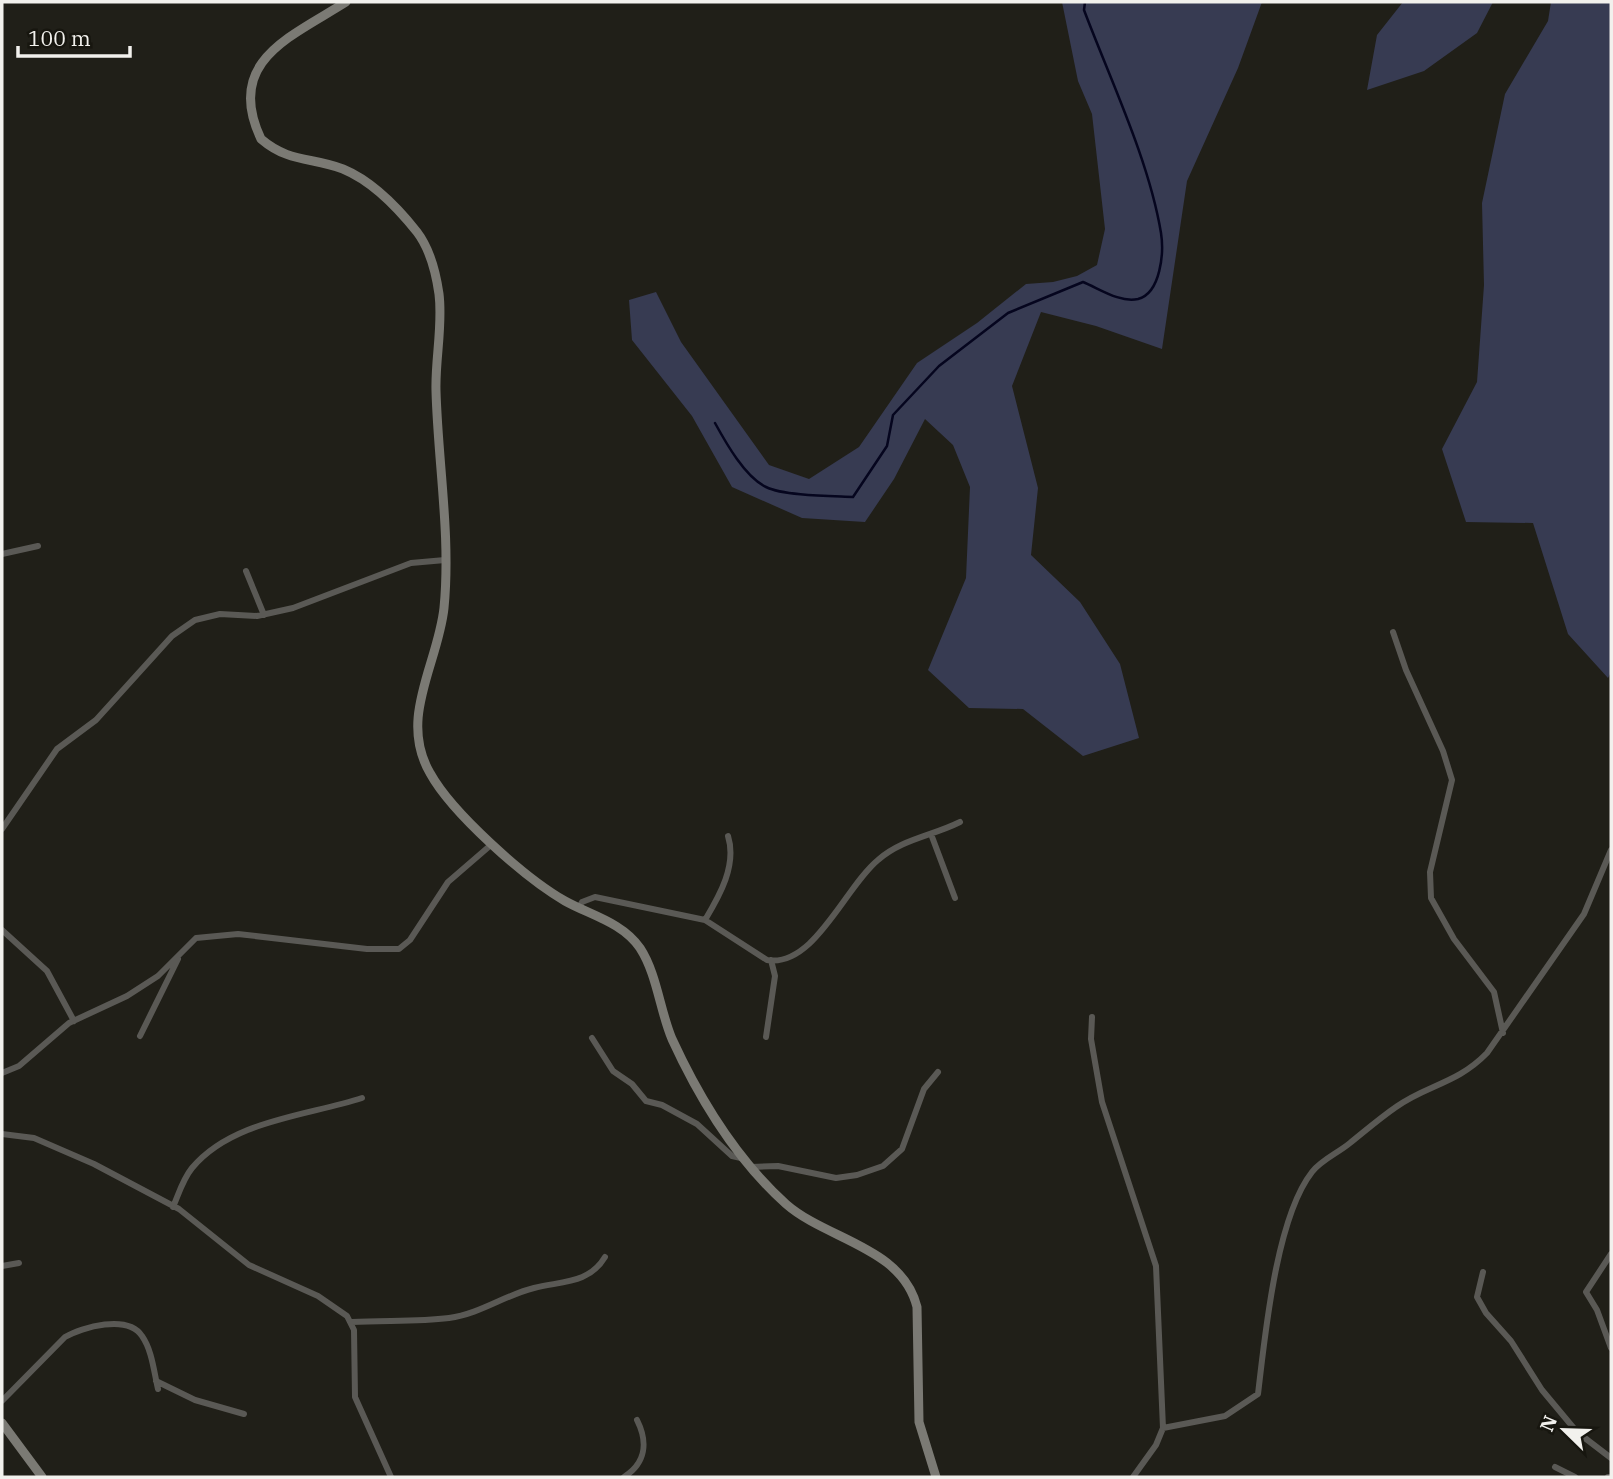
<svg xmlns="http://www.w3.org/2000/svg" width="1613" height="1479" viewBox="0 0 1613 1479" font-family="'IBM Plex Serif',serif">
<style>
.green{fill:#373b52}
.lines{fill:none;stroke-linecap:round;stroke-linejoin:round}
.stream{stroke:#05051e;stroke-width:2.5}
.street{stroke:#5a5955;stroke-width:6}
.secondary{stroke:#7b7a74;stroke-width:9}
</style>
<rect width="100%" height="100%" fill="#201f18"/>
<path class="green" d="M1062 2H1262L1238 68 1187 181 1162 349 1096 326 1041 312 1012 386 1038 488 1031 555 1080 602 1120 664 1139 738 1083 756 1023 709 969 708 928 670 966 578 970 487 953 445 925 419 894 479 865 522 802 518 732 487 692 416 632 340 629 300 656 292 681 342 769 465 809 479 859 447 917 363 977 323 1026 284 1053 282 1077 276 1097 265 1105 229 1092 114 1078 81Z
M1403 2H1493L1477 33 1424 71 1367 90 1377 35Z
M1551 2H1611V672L1608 678 1568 634 1533 523 1466 522 1442 449 1477 382 1484 285 1482 203 1505 94 1548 21Z"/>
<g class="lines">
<path class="stream" d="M715 423C726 443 745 477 766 487 784 496 832 496 853 497L887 446 893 415 939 366 1008 313 1083 282C1100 289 1120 303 1138 299 1161 293 1164 252 1161 233 1149 160 1110 79 1084 10L1085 2"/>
<path class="street" d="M2 554 38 546
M246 571 264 615
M1393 632 1406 670 1443 751 1452 780 1430 872 1431 898 1454 939 1494 992 1503 1033
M2 829 57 749 96 720 172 636 195 620 220 614 257 616 293 608 411 563 445 560
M931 834 955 898
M579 908 582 902 595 897 705 920 767 960C814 968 845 887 878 860 902 839 932 836 960 822
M705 920C720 895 737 865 728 836
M2 930 47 971 74 1021
M1092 1017 1091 1039 1102 1102 1156 1266 1163 1428 1156 1445 1133 1477
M140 1036 178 959
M766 1037 775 976 771 960
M592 1038 613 1071 632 1084 646 1101 662 1105 697 1124 732 1156 741 1158
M2 1073 19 1066 69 1023 127 996 158 976 196 938 238 934 367 949H399L410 940 448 882 492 844
M2 1134 34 1138 94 1164 179 1209 249 1265 318 1296 347 1316 354 1330 355 1397 391 1477
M751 1167 778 1166 836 1178 857 1175 883 1166 902 1149 924 1089 938 1072
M173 1207C179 1193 183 1179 192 1168 232 1120 307 1116 362 1098
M1611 1254 1586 1292 1597 1310 1611 1348
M2 1266 19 1263
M1483 1272 1477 1297 1486 1313 1511 1341 1542 1390 1577 1432 1611 1458
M352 1322C384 1320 417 1322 449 1318 480 1314 505 1295 534 1288 561 1281 589 1284 605 1257
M156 1381 195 1400 244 1414
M2 1401 65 1337C82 1327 128 1314 142 1336 152 1350 154 1372 158 1389
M1163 1428 1225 1416 1258 1394C1265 1336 1276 1218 1312 1172 1321 1160 1338 1153 1350 1143 1365 1131 1380 1118 1396 1107 1426 1085 1457 1084 1487 1053L1584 914 1611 850
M1555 1467 1575 1477
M624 1477C646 1463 648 1442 637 1420
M1608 1477H1611"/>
<path class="secondary" d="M346 2C291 37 224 61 261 139 289 163 312 157 343 169 372 181 398 208 417 232 430 249 436 273 439 294 443 326 435 359 436 391 438 463 451 536 444 608 438 664 398 718 430 773 452 813 525 878 565 901 590 915 622 922 640 948 657 974 660 1011 672 1039 700 1100 736 1159 786 1204 827 1240 902 1247 917 1307L919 1422 936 1477
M2 1423 42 1477"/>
</g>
<rect width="1613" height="1479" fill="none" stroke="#f2f1ed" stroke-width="7"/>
<g transform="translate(1564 1430) rotate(293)" stroke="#17160f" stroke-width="5" paint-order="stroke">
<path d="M0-5L12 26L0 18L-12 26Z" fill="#f2f1ed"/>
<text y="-10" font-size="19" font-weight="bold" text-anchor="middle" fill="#f2f1ed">N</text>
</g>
<path d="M18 46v10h112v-10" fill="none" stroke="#f2f1ed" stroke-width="3.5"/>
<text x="28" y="46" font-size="21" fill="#f2f1ed" stroke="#17160f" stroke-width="5" paint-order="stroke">100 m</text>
</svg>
